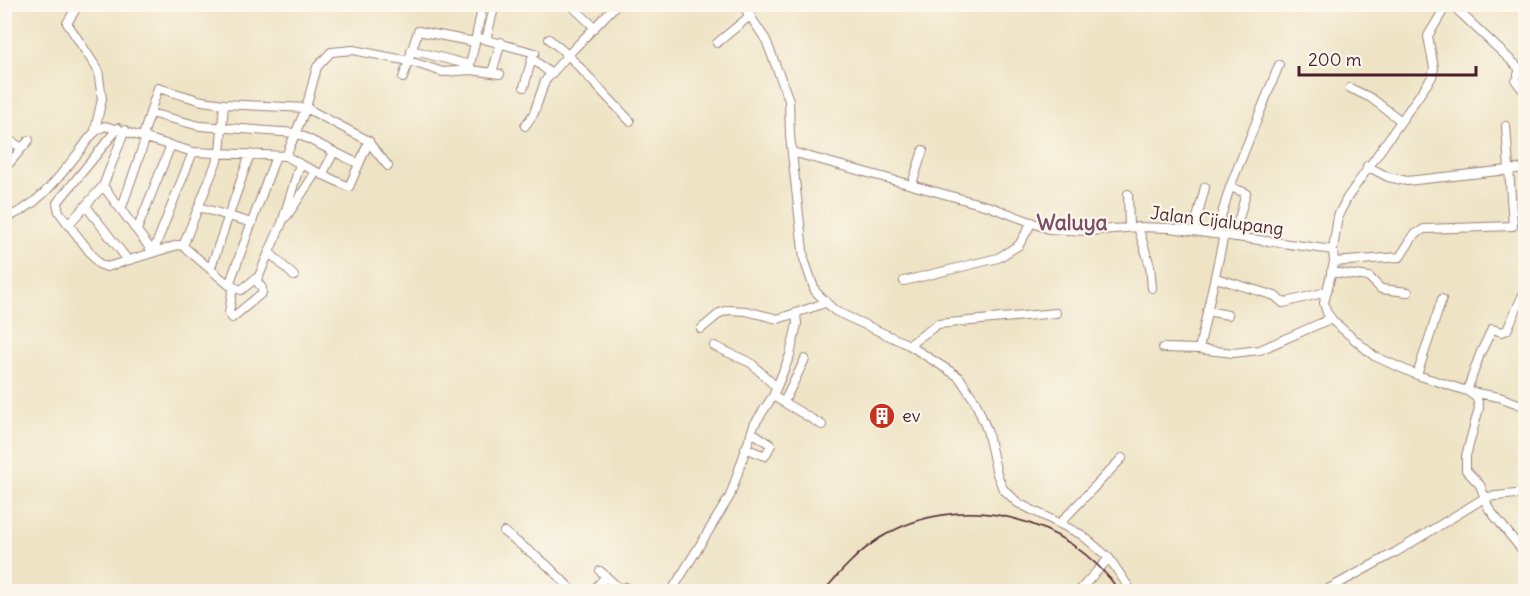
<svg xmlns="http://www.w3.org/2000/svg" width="1530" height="596" viewBox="0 0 1530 596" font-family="Delius,sans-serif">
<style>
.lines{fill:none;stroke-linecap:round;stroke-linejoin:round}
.minor-casing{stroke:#9c8178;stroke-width:10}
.minor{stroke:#fff;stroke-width:8}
.rail{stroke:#4a1f2b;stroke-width:1.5}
.labels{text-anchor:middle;stroke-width:4.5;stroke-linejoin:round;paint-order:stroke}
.street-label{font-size:18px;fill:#4a1f2b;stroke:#fbf7ec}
.poi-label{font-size:18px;fill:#4a1f2b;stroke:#fbf7ec;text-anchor:start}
.quarter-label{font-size:21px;font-weight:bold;fill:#7c4d6a;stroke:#fbf7ec}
</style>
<rect width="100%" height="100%" fill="#fbf7ec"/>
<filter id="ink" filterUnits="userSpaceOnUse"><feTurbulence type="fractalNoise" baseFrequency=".0167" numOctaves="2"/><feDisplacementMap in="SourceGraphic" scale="12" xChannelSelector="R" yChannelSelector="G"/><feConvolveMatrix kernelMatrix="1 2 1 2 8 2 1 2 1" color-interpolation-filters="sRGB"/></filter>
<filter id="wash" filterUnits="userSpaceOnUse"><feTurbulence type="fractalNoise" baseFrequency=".008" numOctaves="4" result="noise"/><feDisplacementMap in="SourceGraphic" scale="24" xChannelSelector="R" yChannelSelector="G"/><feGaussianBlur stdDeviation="1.35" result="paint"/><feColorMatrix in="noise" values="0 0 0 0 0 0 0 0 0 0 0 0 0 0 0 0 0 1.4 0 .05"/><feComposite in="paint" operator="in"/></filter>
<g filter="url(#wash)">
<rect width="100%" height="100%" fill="#eee3c4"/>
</g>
<g filter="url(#ink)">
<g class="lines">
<g class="minor-casing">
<path id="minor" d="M79 4 67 23 98 70 102 99 95 130
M483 4 476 37 535 53
M570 4 593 26
M617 4 568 55 630 121
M742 4 766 40 789 100 790 136 804 259 815 291 835 311 909 345 959 377 975 401 987 430 997 474 1003 489 1018 503 1082 535 1109 558 1132 592
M1451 4 1520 69 1518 75
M486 40 495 4
M717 43 751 15
M411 50 470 65 476 38
M471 70 500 74
M492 73 501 42
M403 78 418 31 475 42
M1516 81 1526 94
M524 87 532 58 551 74
M1350 88 1371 98 1400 120
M150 113 158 88 202 101 224 104
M525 126 534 113 545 81 568 55 549 39
M118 128 57 203 59 212 99 264 107 267 178 245 183 246 229 285 241 290 259 276 269 252
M143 136 150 113 200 126 296 133 359 164
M4 137 22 148
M370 144 388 166
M792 152 991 207 1049 229 1088 231 1138 227 1170 228 1333 250 1338 216 1347 198 1432 77 1434 68 1428 36 1447 4
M286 156 300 164 282 223 269 252 294 276
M4 158 10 141
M1367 166 1388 177 1407 181 1526 168
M6 167 29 140
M322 175 334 152
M912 184 923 150
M103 186 153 252
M1128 194 1129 227
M86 206 127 259
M199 207 252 223
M121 210 146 137
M287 216 316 172
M4 218C36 209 59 177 79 152 87 142 92 131 105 126L193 152 286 156 306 108 317 67 331 52 353 50 409 61 443 72 471 70 470 65
M70 223 103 186 125 130
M1138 227 1150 266 1152 288
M137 230 171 145
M1194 230 1205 187
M1216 233 1230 187
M1224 235 1199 349 1233 353 1260 350 1330 319
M1234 237 1246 193 1230 187 1279 65
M183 246 220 153 224 104 306 108 369 141 349 187 300 164
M1333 250 1334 262 1324 303 1327 313 1334 322 1374 356 1417 375 1467 391 1477 398 1479 408 1466 456V470L1480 485 1489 509 1526 555
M4 252 7 255
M153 252 193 152
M1334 262 1400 257 1414 235 1424 229 1513 226 1506 126
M211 267 250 154
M1331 272 1369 277 1381 289 1408 292
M1216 278 1275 296 1283 303 1326 292
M904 281 998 258 1019 245 1032 222
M229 285 276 156
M233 287 229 313 232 318 262 293V288L256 280
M1207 311 1228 315
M701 329 720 313 728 310 746 311 778 319 825 303
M909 345 938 324 1056 313
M714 346 751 363 776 387
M1163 348 1199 349
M1417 375 1442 299
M1467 391 1480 354 1492 329 1502 332 1507 330 1526 288
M1471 392 1499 397 1524 406
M773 396 822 425
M784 402 805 359
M745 448 765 456 771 445 752 432
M1061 522 1122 458
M504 532 547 565 574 592
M600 571 621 590
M956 591V592
M592 592 606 576
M620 592 626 587 634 592
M671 592 730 496 754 425 773 396 790 355 797 324 796 313
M1078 592 1109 558
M1323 592 1396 552 1486 497 1526 493"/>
</g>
<use href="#minor" class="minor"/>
<path class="rail" d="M823 592C840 572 858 552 880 538 960 488 1068 516 1120 592"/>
</g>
</g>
<defs>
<g id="building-disc" transform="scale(1.35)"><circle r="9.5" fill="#c8321e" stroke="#fbf7ec"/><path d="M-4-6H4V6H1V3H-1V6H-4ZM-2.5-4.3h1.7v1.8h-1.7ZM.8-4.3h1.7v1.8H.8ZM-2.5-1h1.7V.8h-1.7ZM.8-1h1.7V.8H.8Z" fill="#fff"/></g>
</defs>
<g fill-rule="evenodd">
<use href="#building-disc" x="882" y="416"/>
</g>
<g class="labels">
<g class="street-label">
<text transform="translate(1217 221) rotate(7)" y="6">Jalan Cijalupang</text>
</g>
<g class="poi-label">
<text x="902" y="422">ev</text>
</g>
<g class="quarter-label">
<text x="1072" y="230">Waluya</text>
</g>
</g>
<rect width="1530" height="596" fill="none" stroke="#fbf7ec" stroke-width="24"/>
<path d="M1299 66v9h177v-9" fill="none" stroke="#4a1f2b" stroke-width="3"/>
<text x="1308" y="66" font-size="18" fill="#4a1f2b" stroke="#fbf7ec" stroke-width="4.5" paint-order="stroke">200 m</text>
</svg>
